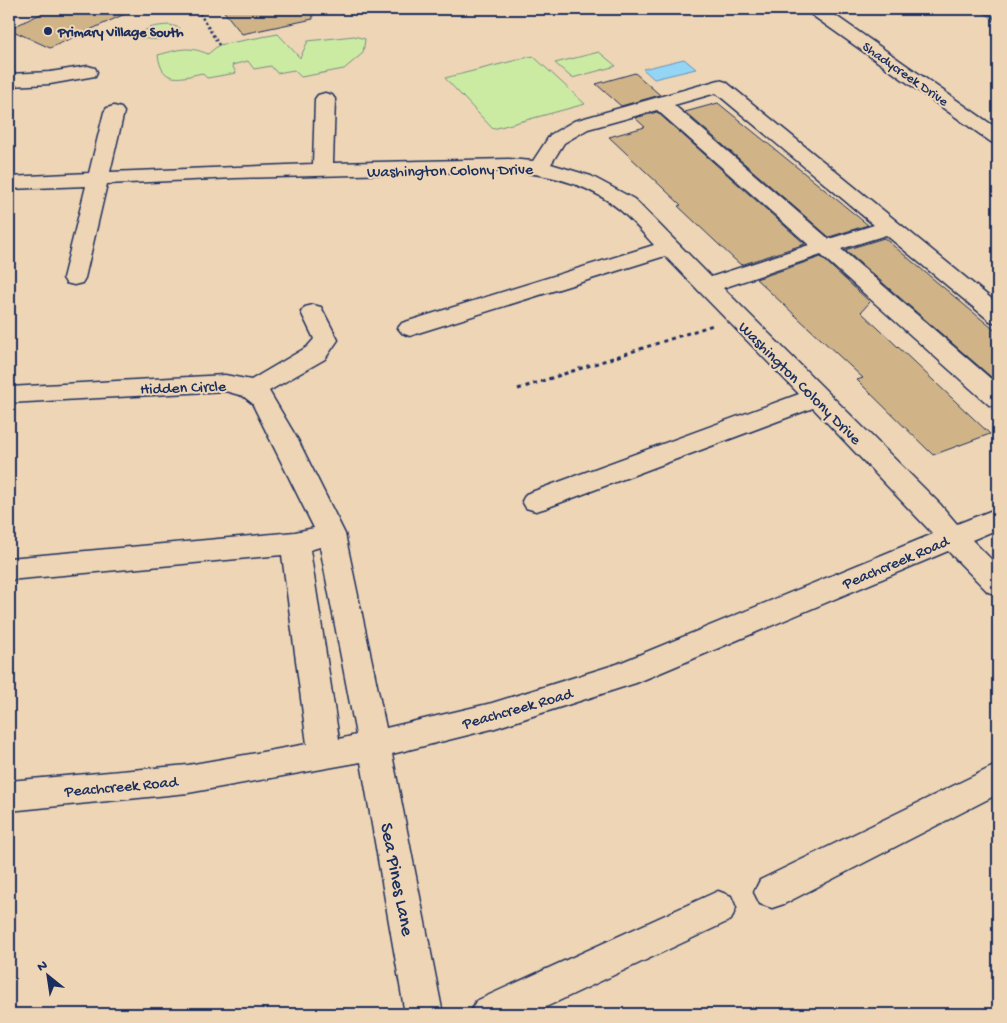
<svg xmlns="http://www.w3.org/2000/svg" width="1007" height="1023" viewBox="0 0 1007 1023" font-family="'Gochi Hand',sans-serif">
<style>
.green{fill:#cceba2;stroke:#748d80}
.water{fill:#94d5f6;stroke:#6493b9}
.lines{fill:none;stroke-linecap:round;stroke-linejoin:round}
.stream{fill:#6493b9;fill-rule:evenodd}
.building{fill:#d0b488;stroke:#1b2f5e}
.minor-casing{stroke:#1b2f5e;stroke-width:3}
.path-far1{stroke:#1b2f5e;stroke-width:2.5;stroke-dasharray:2.5 2.5;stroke-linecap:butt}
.path{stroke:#1b2f5e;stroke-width:3;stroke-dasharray:4 4;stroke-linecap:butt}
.minor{fill:#eed5b6;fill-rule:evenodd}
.poi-dot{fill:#1b2f5e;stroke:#eed5b6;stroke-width:2}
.labels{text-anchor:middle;stroke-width:4;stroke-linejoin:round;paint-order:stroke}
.far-poi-label{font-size:14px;font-weight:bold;fill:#1b2f5e;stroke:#eed5b6;text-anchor:start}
.far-street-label{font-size:14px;fill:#1b2f5e;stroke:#eed5b6}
.street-label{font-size:16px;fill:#1b2f5e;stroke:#eed5b6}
.near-street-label{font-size:19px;fill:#1b2f5e;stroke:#eed5b6}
</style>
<rect width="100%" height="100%" fill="#eed5b6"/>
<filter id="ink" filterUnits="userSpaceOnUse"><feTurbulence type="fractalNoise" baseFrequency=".02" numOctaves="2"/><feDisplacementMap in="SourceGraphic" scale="10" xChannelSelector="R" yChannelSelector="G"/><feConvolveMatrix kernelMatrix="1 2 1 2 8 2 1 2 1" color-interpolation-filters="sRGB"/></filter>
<g filter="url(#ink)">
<path class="green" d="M170 25 180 28C171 41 152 41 138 37 146 26 157 26 170 25Z
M278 34 300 58 308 41 354 36 365 39 363 53 344 69 301 77 294 70 277 73 271 66 254 69 248 61 232 65 236 73 207 78 202 73C180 78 162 85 158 55 178 50 187 45 208 54L219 45Z
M599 52 616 66 572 78 555 63Z
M533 56 585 104 493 129 445 78Z"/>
<path class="water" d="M684 59 696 69 654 79 643 69Z"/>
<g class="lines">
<path class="stream" d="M976 9H983L998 18V22Z"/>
</g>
<path class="building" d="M51 9H136L50 48 9 29Z
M222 9H312L313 19 242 34Z
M635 73 660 95 621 106 596 84Z
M718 103 868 225 829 237 685 112Z
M657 112 805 244 741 265 734 259 678 206 681 205 609 137 645 127 635 118Z
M884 238 998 333V383L845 250Z
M821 257 870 302 861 312 990 434 933 455 857 380 863 378 756 279Z"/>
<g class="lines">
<g class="minor-casing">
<path id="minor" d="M806 9H826L998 129V144L991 142 809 13Z
M88 66 95 68 97 72 95 76 50 84 9 86V74L50 72Z
M719 80 726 82 998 304V323L990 321 886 235 841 249 998 385V407L989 405 821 255 723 288 940 504 957 524 998 508V529L972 540 998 566V595L988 592 948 551 636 683 492 729 392 754 443 1014H405L361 762 188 793 9 811V781L188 765 307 744 282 555 9 580V558L295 532 314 528 252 403 243 396 225 391 9 403V387L225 375 251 380 307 347 314 339 301 312 305 307 313 305 321 307 338 340 325 359 269 391 298 440 345 534 386 728 492 703 617 664 933 534 813 408 546 508 536 511 526 508 522 501 526 494 799 394 665 256 418 333 410 336 402 333 398 328 402 323 654 245C643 233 631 219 619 209 587 183 548 174 509 171L235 178 107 184 85 278 82 283 74 285 66 283 63 278 86 186 9 189V177L89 173 104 112 107 108 114 106 121 108 124 112 110 172 313 164 315 99 318 95 325 93 332 95 335 99 333 163 509 159 533 161 550 135 574 121ZM716 93 874 225 829 239 674 105ZM657 110 809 245 711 277 634 199 591 176 551 164 564 143 588 129ZM320 547 356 735 339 739 310 550Z
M998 764V794L784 904 772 908 760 904 754 892 760 880Z
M718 891 731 896 736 908 731 920 531 1014H470L476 1001Z"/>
</g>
<path class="path-far1" d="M197 9 219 45"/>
<path class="path" d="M518 389 713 325"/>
<use href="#minor" class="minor"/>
</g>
</g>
<circle class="poi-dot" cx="48" cy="31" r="5"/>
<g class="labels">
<g class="far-poi-label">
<text x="58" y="36">Primary Village South</text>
</g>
<g class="far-street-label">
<text transform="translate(906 73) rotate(35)" y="5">Shadycreek Drive</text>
</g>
<g class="street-label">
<text transform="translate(450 169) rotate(-1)" y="6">Washington Colony Drive</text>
<text transform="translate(801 382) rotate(45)" y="6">Washington Colony Drive</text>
<text transform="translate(183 386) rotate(-2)" y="6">Hidden Circle</text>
<text transform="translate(895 561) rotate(-23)" y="6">Peachcreek Road</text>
<text transform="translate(517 707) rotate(-16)" y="6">Peachcreek Road</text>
<text transform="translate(121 785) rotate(-5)" y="6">Peachcreek Road</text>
</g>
<g class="near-street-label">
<text transform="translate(399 879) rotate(79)" y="7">Sea Pines Lane</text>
</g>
</g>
<rect width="1007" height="1023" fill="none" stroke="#eed5b6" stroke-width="30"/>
<rect x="15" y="15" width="977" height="993" fill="none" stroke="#1b2f5e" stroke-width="2" filter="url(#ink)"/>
<g transform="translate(48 976) rotate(330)" stroke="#eed5b6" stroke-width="4" paint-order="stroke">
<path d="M0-4L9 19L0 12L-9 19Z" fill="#1b2f5e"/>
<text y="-8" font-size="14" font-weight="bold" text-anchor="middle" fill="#1b2f5e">N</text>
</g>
</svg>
